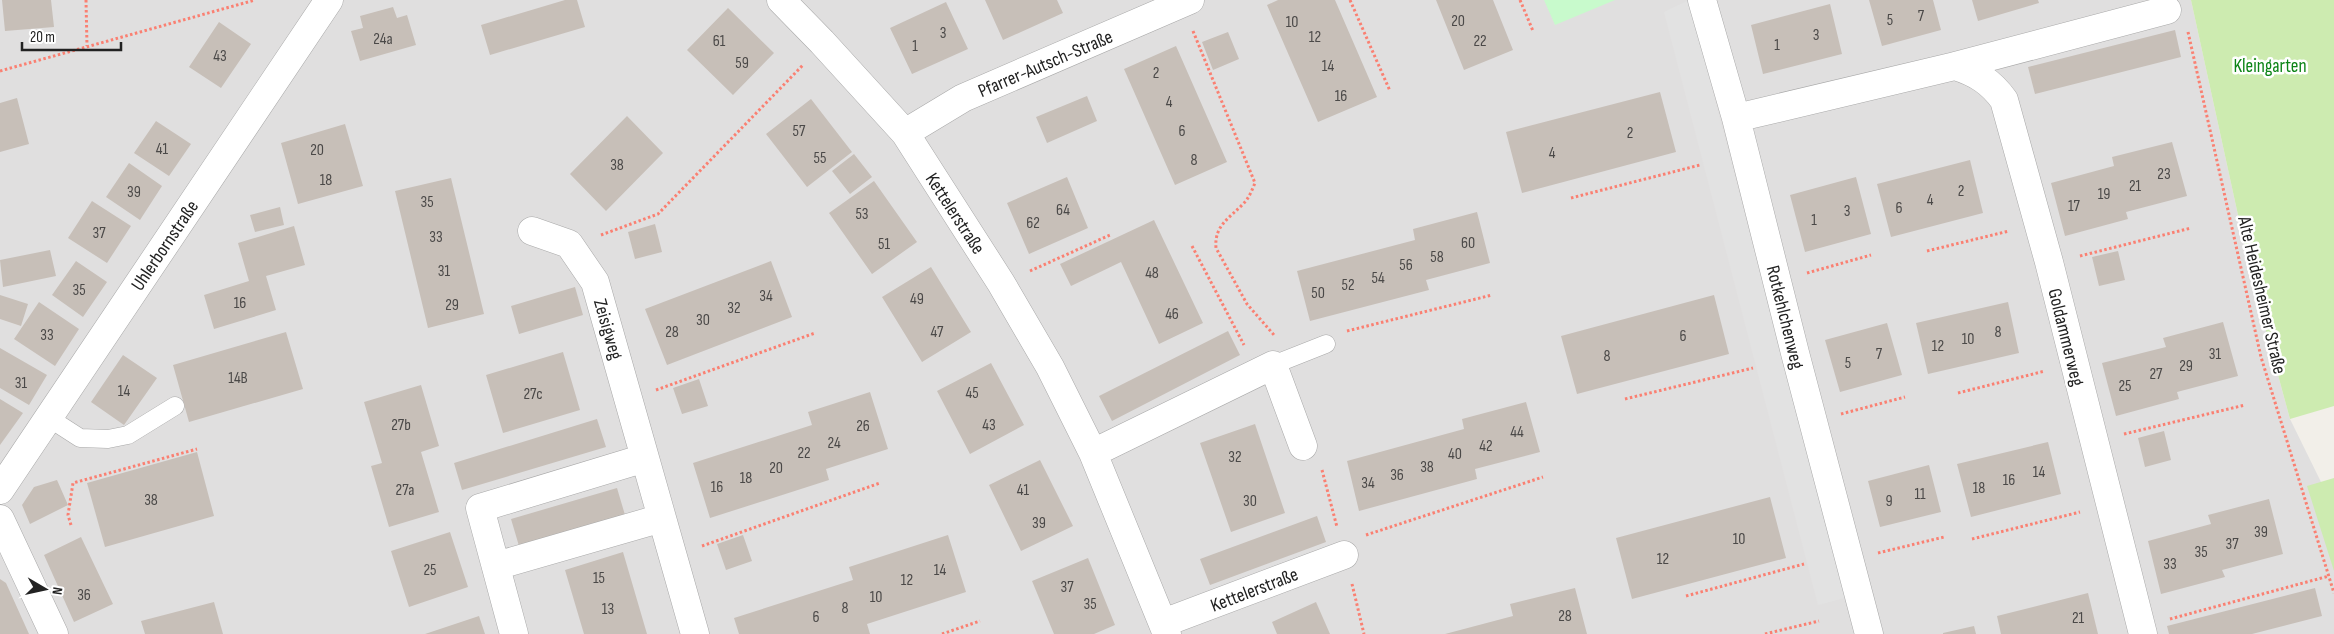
<svg xmlns="http://www.w3.org/2000/svg" width="2334" height="634" viewBox="0 0 2334 634" font-family="'Sofia Sans Condensed',sans-serif">
<style>
.residential{fill:#e0dfdf}
.grass{fill:#cdebb0}
.park{fill:#c8facc}
.parking{fill:#e2e2e2}
.building{fill:#c7bfb8}
.lines{fill:none;stroke-linecap:round;stroke-linejoin:round}
.lane-casing{stroke:#a9a9a9;stroke-width:19}
.street-casing{stroke:#a9a9a9;stroke-width:29}
.path{stroke:#fa8072;stroke-width:3;stroke-dasharray:2.5 2.5;stroke-linecap:butt}
.lane{stroke:#fff;stroke-width:18}
.street{stroke:#fff;stroke-width:28}
.labels{text-anchor:middle;stroke-width:5;stroke-linejoin:round;paint-order:stroke}
.number-label{font-size:16px;fill:#4b4948}
.street-label{font-size:19px;fill:#222;stroke:#fff}
.park-label{font-size:19px;fill:#0c8416;stroke:#fff}
</style>
<rect width="100%" height="100%" fill="#f2efe9"/>
<path class="residential" d="M0 0H2191L2252 279 2290 419 2321 482 2334 526V634H0Z"/>
<path class="grass" d="M2191 0H2334V406L2290 419 2252 279Z
M2334 478V571L2307 486Z"/>
<path class="park" d="M1544 0H1615L1555 25Z"/>
<path class="parking" d="M1689 0 1845 598 1818 605 1664 12Z"/>
<path class="building" d="M2 0H51L54 27 5 31Z
M565 0H577L585 27 490 55 481 25Z
M985 0H1057L1063 13 1003 40Z
M1278 0H1335L1377 97 1318 122 1267 5Z
M1436 0H1493L1513 50 1464 70Z
M1869 0H1933L1941 30 1882 46Z
M1972 0H2038L2039 3 1978 21Z
M946 2 968 49 912 74 890 28Z
M1830 4 1842 54 1763 74 1751 25Z
M393 7 397 18 407 15 416 45 360 61 351 31 363 28 360 16Z
M728 8 774 53 733 95 687 50Z
M219 22 251 44 221 88 189 67Z
M2175 30 2181 57 2035 94 2028 67Z
M1228 32 1239 59 1213 70 1202 42Z
M1176 46 1227 162 1175 185 1124 69Z
M1660 92 1676 152 1522 193 1506 132Z
M1087 96 1097 121 1047 143 1036 117Z
M17 98 29 144 0 152V103Z
M811 99 852 152 807 187 766 134Z
M627 116 663 153 606 211 570 174Z
M156 121 191 144 169 176 134 153Z
M345 124 363 186 298 204 281 143Z
M2172 142 2187 196 2126 212 2128 219 2065 236 2051 183 2114 166 2112 157Z
M854 154 872 177 850 194 832 171Z
M1970 160 1983 213 1891 237 1877 184Z
M129 163 162 186 140 220 106 197Z
M1067 177 1088 228 1029 254 1007 203Z
M1856 177 1871 234 1805 252 1790 195Z
M451 178 484 314 428 328 395 191Z
M874 181 917 242 872 274 829 213Z
M92 201 131 226 107 263 68 238Z
M280 207 284 225 255 232 250 215Z
M1477 212 1490 263 1426 280 1429 290 1310 321 1297 271 1415 240 1413 229Z
M1154 220 1203 323 1159 344 1121 262 1071 286 1060 264Z
M655 224 662 252 635 259 628 232Z
M294 226 305 265 266 276 276 310 214 329 204 295 249 281 238 243Z
M50 250 56 276 3 287 0 260Z
M2118 251 2125 280 2099 286 2092 257Z
M76 261 107 282 83 317 52 295Z
M771 261 792 317 667 365 645 309Z
M931 267 971 332 922 362 882 297Z
M575 287 583 315 519 334 511 306Z
M0 295 28 304 21 326 0 319Z
M1714 295 1729 354 1577 394 1561 336Z
M39 302 79 329 55 366 14 339Z
M2008 302 2019 353 1928 374 1916 323Z
M2223 322 2238 376 2177 392 2179 399 2116 416 2102 363 2166 347 2163 338Z
M1887 323 1902 375 1840 392 1825 340Z
M1228 331 1240 355 1112 421 1099 396Z
M286 332 303 389 189 422 173 365Z
M0 348 47 375 29 405 0 388Z
M563 352 580 410 503 433 486 375Z
M123 355 157 378 124 425 91 402Z
M991 363 1024 425 970 454 937 391Z
M699 379 708 406 682 414 673 388Z
M421 385 439 446 421 452 439 512 389 527 371 466 382 463 364 402Z
M870 392 888 449 826 469 829 480 710 518 693 463 812 425 808 412Z
M0 399 23 413 0 445Z
M1526 402 1540 452 1475 469 1477 479 1359 511 1347 461 1464 429 1462 419Z
M597 419 606 447 462 490 454 463Z
M1255 424 1285 513 1231 532 1200 443Z
M2164 431 2171 460 2145 467 2138 438Z
M2048 442 2061 494 1971 517 1957 464Z
M197 452 214 516 105 547 87 483Z
M1040 460 1073 526 1021 551 989 485Z
M1929 465 1941 512 1880 527 1868 481Z
M57 480 68 505 30 524 22 505 34 487Z
M617 488 625 515 519 546 511 519Z
M1770 497 1786 558 1632 599 1616 538Z
M2269 499 2283 554 2222 570 2225 577 2161 594 2148 541 2211 524 2208 515Z
M1317 516 1326 542 1210 585 1200 559Z
M450 532 468 587 409 607 391 551Z
M743 535 752 561 726 570 717 544Z
M948 535 966 592 867 624 870 634H739L734 618 853 580 849 567Z
M81 537 113 604 74 622 44 555Z
M623 552 647 634H584L565 570Z
M1088 558 1115 625 1094 634H1054L1032 581Z
M0 579 6 583 29 634H0Z
M1575 588 1587 634H1445L1513 616 1510 604Z
M2315 588 2322 616 2252 634H2169L2167 626Z
M2088 593 2098 634H2001L1997 616Z
M214 602 223 634H145L141 621Z
M1316 602 1330 634H1277L1272 622Z
M479 616 485 634H425Z
M1974 626 1976 634H1943V633Z"/>
<g class="lines">
<g class="lane-casing">
<path id="lane" d="M1273 365 1326 344
M49 418 80 438 108 439 128 435 175 406"/>
</g>
<g class="street-casing">
<path id="street" d="M781 0 822 42 905 133 1001 283 1050 367 1093 453 1167 634
M1702 0 1736 118 1795 353 1869 634
M1955 66 2167 10
M1736 118 1955 66C1977 73 1991 82 2004 100L2049 262 2143 634
M905 133 963 98 1190 0
M532 231 569 244 595 282 645 458
M1093 453 1273 365 1303 446
M0 490 329 0
M662 518 695 634
M0 519 54 634
M496 566 662 518 645 458 480 508 514 634
M1163 623 1344 555"/>
</g>
<path class="path" d="M86 0 87 46
M1350 0 1390 91
M1520 0 1533 31
M1193 31 1255 183C1252 190 1249 198 1244 203 1230 218 1214 225 1216 248L1247 304 1274 335
M2188 32 2261 357 2334 593
M0 71 255 0
M1571 198 1700 165
M601 235 658 214 803 65
M1192 246 1244 345
M1927 251 2009 231
M2080 256 2191 228
M1030 271 1110 235
M1807 273 1871 255
M1347 331 1492 295
M656 390 815 333
M1958 393 2045 371
M1625 399 1753 368
M1841 414 1905 397
M2124 434 2245 405
M1322 470 1337 527
M71 525 68 515 73 483 197 449
M1366 535 1543 477
M1972 539 2080 512
M702 546 880 483
M1878 553 1944 537
M1352 584 1364 634
M1686 596 1804 564
M2170 619 2329 576
M942 634 980 621
M1765 634 1819 621"/>
<use href="#lane" class="lane"/>
<use href="#street" class="street"/>
</g>
<g class="labels">
<g class="number-label">
<text x="1921" y="21">7</text>
<text x="1890" y="25">5</text>
<text x="1458" y="26">20</text>
<text x="1292" y="27">10</text>
<text x="943" y="38">3</text>
<text x="1816" y="40">3</text>
<text x="1315" y="42">12</text>
<text x="383" y="44">24a</text>
<text x="719" y="46">61</text>
<text x="1480" y="46">22</text>
<text x="1777" y="50">1</text>
<text x="915" y="51">1</text>
<text x="220" y="61">43</text>
<text x="742" y="68">59</text>
<text x="1328" y="71">14</text>
<text x="1156" y="78">2</text>
<text x="1341" y="101">16</text>
<text x="1169" y="107">4</text>
<text x="799" y="136">57</text>
<text x="1182" y="136">6</text>
<text x="1630" y="138">2</text>
<text x="162" y="154">41</text>
<text x="317" y="155">20</text>
<text x="1552" y="158">4</text>
<text x="820" y="163">55</text>
<text x="1194" y="165">8</text>
<text x="617" y="170">38</text>
<text x="2164" y="179">23</text>
<text x="326" y="185">18</text>
<text x="2135" y="191">21</text>
<text x="1961" y="196">2</text>
<text x="134" y="197">39</text>
<text x="2104" y="199">19</text>
<text x="1930" y="205">4</text>
<text x="427" y="207">35</text>
<text x="2074" y="211">17</text>
<text x="1899" y="213">6</text>
<text x="1063" y="215">64</text>
<text x="1847" y="216">3</text>
<text x="862" y="219">53</text>
<text x="1814" y="225">1</text>
<text x="1033" y="228">62</text>
<text x="99" y="238">37</text>
<text x="436" y="242">33</text>
<text x="1468" y="248">60</text>
<text x="884" y="249">51</text>
<text x="1437" y="262">58</text>
<text x="1406" y="270">56</text>
<text x="444" y="276">31</text>
<text x="1152" y="278">48</text>
<text x="1378" y="283">54</text>
<text x="1348" y="290">52</text>
<text x="79" y="295">35</text>
<text x="1318" y="298">50</text>
<text x="766" y="301">34</text>
<text x="917" y="304">49</text>
<text x="240" y="308">16</text>
<text x="452" y="310">29</text>
<text x="734" y="313">32</text>
<text x="1172" y="319">46</text>
<text x="703" y="325">30</text>
<text x="672" y="337">28</text>
<text x="937" y="337">47</text>
<text x="1998" y="337">8</text>
<text x="47" y="340">33</text>
<text x="1683" y="341">6</text>
<text x="1968" y="344">10</text>
<text x="1938" y="351">12</text>
<text x="1879" y="359">7</text>
<text x="2215" y="359">31</text>
<text x="1607" y="361">8</text>
<text x="1848" y="368">5</text>
<text x="2186" y="371">29</text>
<text x="2156" y="379">27</text>
<text x="238" y="383">14B</text>
<text x="21" y="388">31</text>
<text x="2125" y="391">25</text>
<text x="124" y="396">14</text>
<text x="972" y="398">45</text>
<text x="533" y="399">27c</text>
<text x="401" y="430">27b</text>
<text x="989" y="430">43</text>
<text x="863" y="431">26</text>
<text x="1517" y="437">44</text>
<text x="834" y="448">24</text>
<text x="1486" y="451">42</text>
<text x="804" y="458">22</text>
<text x="1455" y="459">40</text>
<text x="1235" y="462">32</text>
<text x="1427" y="472">38</text>
<text x="776" y="473">20</text>
<text x="2039" y="477">14</text>
<text x="1397" y="480">36</text>
<text x="746" y="483">18</text>
<text x="2009" y="485">16</text>
<text x="1368" y="488">34</text>
<text x="717" y="492">16</text>
<text x="1979" y="493">18</text>
<text x="405" y="495">27a</text>
<text x="1023" y="495">41</text>
<text x="1920" y="499">11</text>
<text x="151" y="505">38</text>
<text x="1250" y="506">30</text>
<text x="1889" y="506">9</text>
<text x="1039" y="528">39</text>
<text x="2261" y="537">39</text>
<text x="1739" y="544">10</text>
<text x="2232" y="549">37</text>
<text x="2201" y="557">35</text>
<text x="1663" y="564">12</text>
<text x="2170" y="569">33</text>
<text x="430" y="575">25</text>
<text x="940" y="575">14</text>
<text x="599" y="583">15</text>
<text x="907" y="585">12</text>
<text x="1067" y="592">37</text>
<text x="84" y="600">36</text>
<text x="876" y="602">10</text>
<text x="1090" y="609">35</text>
<text x="845" y="613">8</text>
<text x="608" y="614">13</text>
<text x="1565" y="621">28</text>
<text x="816" y="622">6</text>
<text x="2078" y="623">21</text>
</g>
<g class="street-label">
<text transform="translate(1045 63) rotate(-23)" y="7">Pfarrer-Autsch-Straße</text>
<text transform="translate(956 213) rotate(57)" y="7">Kettelerstraße</text>
<text transform="translate(164 245) rotate(-56)" y="7">Uhlerbornstraße</text>
<text transform="translate(2263 295) rotate(77)" y="7">Alte Heidesheimer Straße</text>
<text transform="translate(1786 317) rotate(76)" y="7">Rotkehlchenweg</text>
<text transform="translate(609 329) rotate(74)" y="7">Zeisigweg</text>
<text transform="translate(2067 337) rotate(76)" y="7">Goldammerweg</text>
<text transform="translate(1254 589) rotate(-21)" y="7">Kettelerstraße</text>
</g>
<g class="park-label">
<text x="2270" y="72">Kleingarten</text>
</g>
</g>
<g transform="translate(45 589) rotate(99)" stroke="#ffffff" stroke-width="4" paint-order="stroke">
<path d="M0-4L9 19L0 12L-9 19Z" fill="#222222"/>
<text y="-8" font-size="14" font-weight="bold" text-anchor="middle" fill="#222222">N</text>
</g>
<path d="M22 42v8h99v-8" fill="none" stroke="#222222" stroke-width="2.5"/>
<text x="30" y="42" font-size="15" fill="#222222" stroke="#ffffff" stroke-width="4" paint-order="stroke">20 m</text>
</svg>
